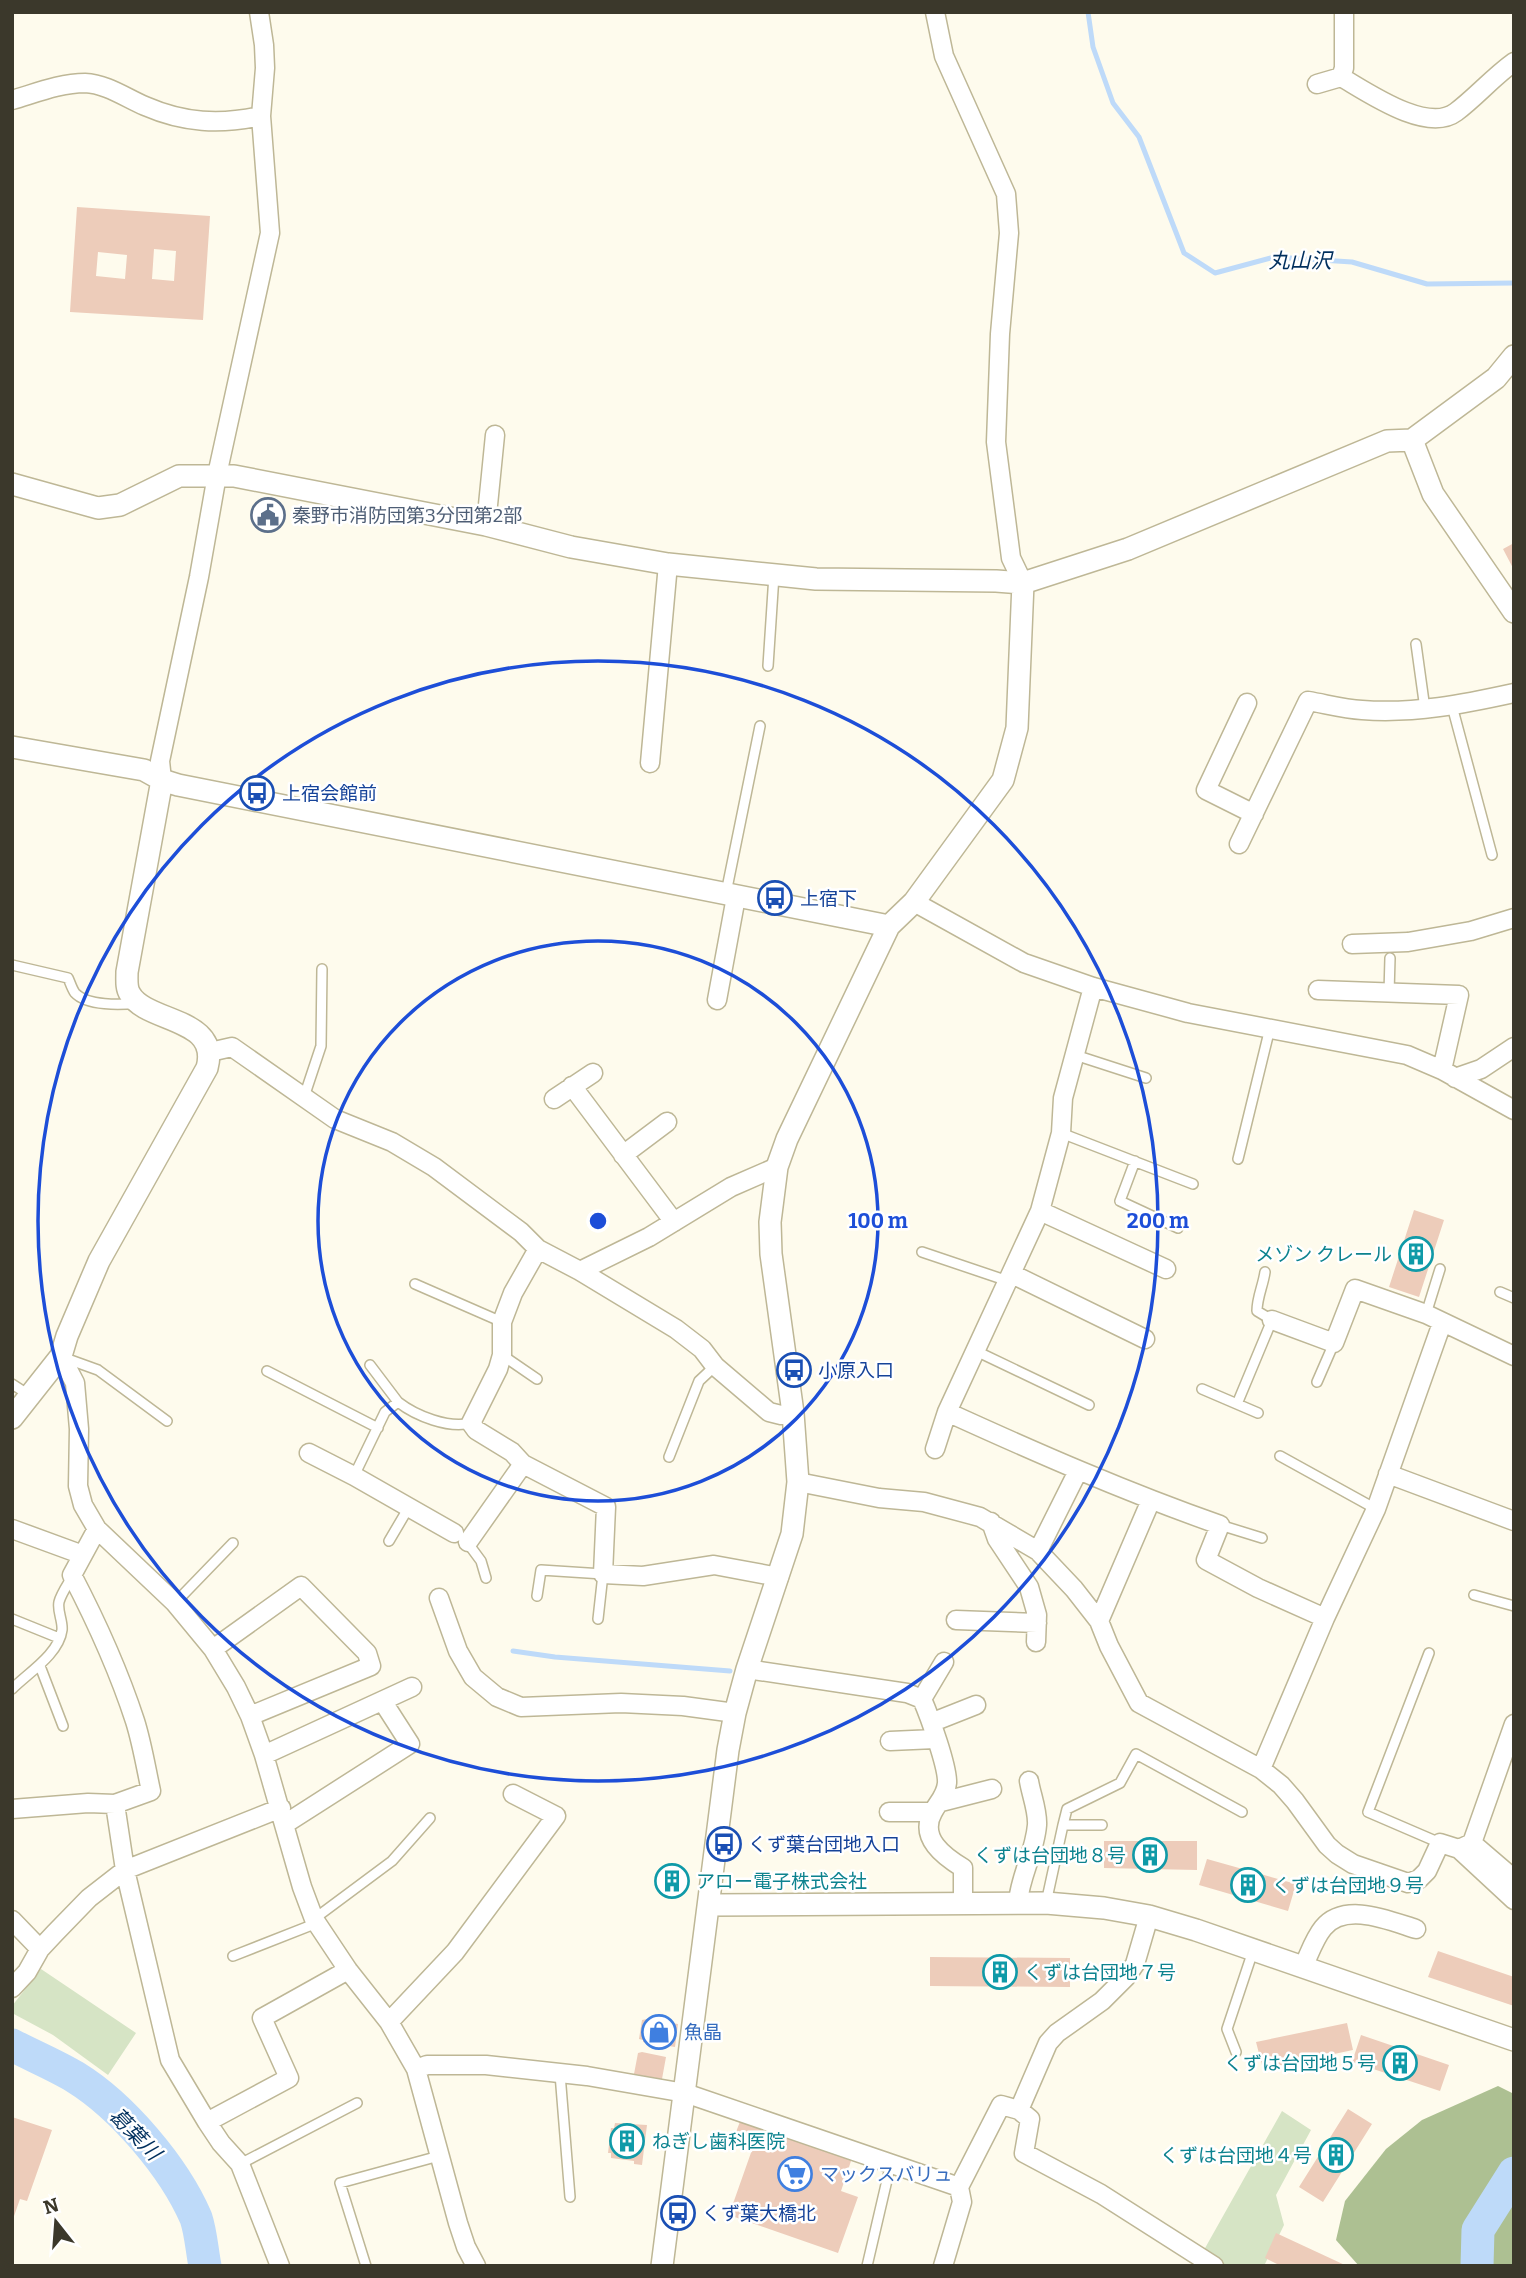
<svg xmlns="http://www.w3.org/2000/svg" width="1526" height="2278" viewBox="0 0 1526 2278" font-family="Bitter,'Noto Sans JP',serif">
<style>
.green{fill:#d6e4c5}
.forest{fill:#adc092}
.lines{fill:none;stroke-linecap:round;stroke-linejoin:round}
.stream{stroke:#bedaf9;stroke-width:5}
.river{stroke:#bedaf9;stroke-width:33}
.building{fill:#edccba;fill-rule:evenodd}
.service-casing{stroke:#beb796;stroke-width:12}
.minor-casing{stroke:#beb796;stroke-width:21}
.tertiary-casing{stroke:#beb796;stroke-width:24}
.service{stroke:#fff;stroke-width:9}
.minor{stroke:#fff;stroke-width:18}
.tertiary{stroke:#fff;stroke-width:21}
.ring{fill:none;stroke:#1d4ed8;stroke-width:3.5}
.labels{text-anchor:middle;stroke-width:5;stroke-linejoin:round;paint-order:stroke}
.service-label{font-size:19px;fill:#4e5e75;stroke:#fff;text-anchor:start}
.transit-label{font-size:19px;fill:#164399;stroke:#fff;text-anchor:start}
.culture-label{font-size:19px;fill:#0d838f;stroke:#fff;text-anchor:end}
.shop-label{font-size:19px;fill:#366cbe;stroke:#fff;text-anchor:start}
.water-label{font-size:21px;font-style:italic;fill:#002f5d;stroke:#fff}
.centre{fill:#1d4ed8;stroke:#fff;stroke-width:3.5}
.ring-label{font-size:21px;text-anchor:middle;font-weight:bold;fill:#1d4ed8;stroke:#fff;stroke-width:5;stroke-linejoin:round;paint-order:stroke}
</style>
<rect width="100%" height="100%" fill="#fefbed"/>
<path class="green" d="M41 1969 136 2033 108 2075 53 2035 12 2013V2006Z
M1282 2111 1311 2130 1276 2195 1284 2225 1264 2266H1195Z"/>
<path class="forest" d="M1498 2086 1514 2094V2266H1359L1336 2240 1345 2201 1386 2149 1422 2120Z"/>
<g class="lines">
<path class="stream" d="M1088 12 1093 47 1113 103 1139 137 1184 253 1215 273 1274 257 1352 262 1427 284 1514 283
M513 1651 555 1657 730 1671"/>
<path class="river" d="M12 2045C33 2056 55 2065 75 2077 122 2106 174 2167 196 2218 201 2233 202 2251 205 2266
M1477 2266 1478 2230 1514 2173"/>
</g>
<path class="building" d="M77 207 210 216 203 320 70 312ZM154 249 176 251 174 281 152 279ZM98 252 127 255 125 279 96 276Z
M1514 543V570L1503 549Z
M1414 1210 1444 1220 1419 1297 1389 1287Z
M1104 1841H1197V1870L1104 1868Z
M1207 1859 1296 1884 1288 1911 1199 1885Z
M664 1866 684 1868 681 1897 661 1895Z
M1438 1951 1514 1977V2006L1428 1977Z
M930 1957 1070 1958V1987L930 1986Z
M647 2019 678 2024 675 2047 643 2042V2040L639 2039 642 2020Z
M1347 2023 1353 2050 1263 2069 1256 2042Z
M1361 2035 1449 2065 1440 2091 1352 2062Z
M642 2052 666 2057 662 2079 634 2074 638 2053Z
M1348 2109 1372 2124 1323 2202 1299 2187Z
M12 2117 52 2130 27 2201 20 2199 13 2219Z
M741 2119 852 2158 841 2191 858 2197 838 2253 729 2215 753 2147 742 2143 736 2132Z
M615 2123 647 2125 642 2165 634 2164V2161L611 2158V2153H608L611 2128H614Z
M1276 2233 1347 2266H1281L1265 2258Z"/>
<g class="lines">
<g class="service-casing">
<path id="service" d="M1416 644 1425 709
M768 666 774 575
M1452 706 1492 855
M726 893 760 726
M12 965 68 978C70 982 72 989 75 993 87 1006 121 1005 137 1003
M1389 993 1390 958
M1075 1055 1146 1078
M304 1097 321 1046 322 969
M1061 1133 1193 1184
M1238 1159 1270 1028
M1135 1161 1120 1201 1178 1228
M922 1252 1008 1281
M415 1284 502 1322
M1500 1292 1514 1298
M1426 1314 1440 1269
M976 1351 1089 1405
M502 1355 537 1379
M62 1357 98 1370 167 1421
M370 1365 398 1402
M267 1371 378 1428
M1317 1382 1334 1343
M12 1384 29 1395
M1202 1389 1258 1413
M1237 1404 1272 1320 1257 1311C1257 1297 1263 1286 1265 1272
M1280 1456 1376 1509
M669 1457 699 1381 715 1366
M354 1476 385 1412 398 1402C416 1416 449 1429 471 1423
M1220 1525 1262 1538
M389 1541 409 1507
M467 1542 481 1561 486 1578
M1474 1595 1514 1606
M537 1596 541 1570 603 1574 598 1619
M175 1603 233 1543
M12 1619 59 1638
M1429 1653 1368 1812 1440 1843
M40 1666 63 1726
M12 1689C28 1673 59 1654 62 1630 63 1621 57 1611 59 1602 61 1594 68 1584 72 1577
M1063 1825 1067 1809 1120 1783 1136 1754 1242 1812
M1046 1903 1063 1825H1102
M314 1919 392 1861 430 1818
M233 1956 317 1923
M1236 2052 1227 2029 1253 1951
M560 2074 570 2197
M240 2164 357 2103
M366 2266 340 2183 439 2156
M867 2266 891 2163"/>
</g>
<g class="minor-casing">
<path id="minor" d="M935 12 944 56 1006 194 1009 233 1000 334 996 442 1011 558 1023 583
M1341 77C1367 92 1427 134 1456 112 1476 97 1493 77 1514 62
M1317 84 1341 77 1344 68V12
M12 100C36 93 61 83 85 83 107 84 126 98 145 106 184 123 220 125 261 116
M486 525 495 435
M1247 703 1206 790 1254 814
M650 763 668 564
M162 780 160 761 199 577 217 475 270 233 261 116 265 68 264 45 259 12
M1239 844 1308 701C1326 704 1344 709 1362 710 1414 714 1464 704 1514 693
M914 902 1024 963 1093 987 1188 1013 1407 1055 1442 1070 1514 1110
M1352 944 1408 942 1471 931 1514 918
M1318 990 1459 995 1442 1070
M717 1000 736 897
M210 1052 232 1047 335 1119 392 1142 434 1167 521 1232 538 1249 580 1271 676 1329 702 1349 715 1366 769 1412 781 1415 793 1413
M1455 1078 1481 1069 1514 1047
M572 1086 674 1222
M554 1099 593 1073
M623 1155 667 1122
M1040 1211 1166 1269
M538 1249 513 1293 502 1322V1355L498 1369 471 1423 476 1430 512 1452 523 1464 606 1507 603 1574 643 1576 714 1565 779 1577
M580 1271 649 1237 731 1187 777 1167
M1012 1274 1145 1339
M1272 1320 1334 1343 1355 1289 1426 1314 1514 1356
M61 1356 75 1383 79 1429 78 1486 83 1505 97 1529 175 1603 213 1649 236 1687 250 1716 264 1755 302 1887 314 1919 348 1970 389 2022 416 2069 458 2223 466 2247 476 2266
M947 1412C1037 1453 1126 1492 1220 1525L1206 1560 1258 1588 1325 1618
M935 1449 947 1412 1040 1211 1061 1133 1063 1098 1093 987
M309 1453 354 1476 454 1533
M1388 1474 1514 1521
M798 1482 879 1498 924 1502 980 1517 1038 1551 1074 1589 1099 1621 1109 1646 1139 1703 1261 1769 1281 1785 1295 1801 1327 1845 1337 1854 1353 1864 1408 1883 1419 1879 1427 1871 1440 1843 1459 1849 1514 1900
M991 1522 997 1539 1029 1587 1037 1615 1036 1642
M12 1529 83 1555
M468 1542 523 1464
M1038 1551 1078 1471
M439 1598 458 1651 473 1677 497 1697 521 1707 621 1703 683 1706 735 1713
M956 1620 1037 1623
M1099 1621 1151 1500
M213 1649 301 1586 367 1653 371 1666 250 1716
M747 1669 907 1693 922 1699C929 1715 948 1767 947 1783 946 1796 938 1802 933 1812 918 1838 945 1857 963 1868V1902
M922 1699 944 1662
M933 1722 976 1705
M890 1741 935 1739
M264 1755 412 1687
M1261 1769 1325 1618 1376 1509 1442 1323
M941 1802 992 1789
M115 1804 125 1870 170 2060 207 2122 221 2143 240 2164 280 2266
M12 1809 88 1803 115 1804 151 1791C146 1768 142 1743 135 1721 119 1672 96 1621 72 1575L97 1529
M889 1812H933
M285 1824 410 1744 383 1702
M1472 1843 1514 1879
M1459 1849 1472 1843 1514 1724
M1018 1902C1020 1876 1035 1852 1037 1825 1038 1811 1031 1794 1029 1781
M12 1920 40 1949
M1303 1967C1309 1955 1314 1939 1323 1928 1345 1901 1390 1921 1416 1929
M12 1988 27 1972 40 1949 55 1933 89 1898 125 1870 281 1808
M389 2022 455 1952 556 1816 513 1794
M416 2069 427 2065H486L587 2076 685 2093 959 2187
M1019 2110 1048 2043 1057 2033 1102 2001 1126 1977 1135 1964 1149 1916
M207 2122 289 2078 262 2018 348 1970
M943 2266 962 2202 959 2187 1001 2105 1019 2110 1030 2119 1024 2153 1101 2194 1214 2266"/>
</g>
<g class="tertiary-casing">
<path id="tertiary" d="M1412 440 1433 494 1514 612
M12 484 98 508 120 505 179 476H234L486 525 571 547 668 564 816 579 996 581 1023 583 1128 549 1387 441 1412 440 1496 378 1514 356
M12 747 144 770 162 780 178 785 889 926
M12 1418 61 1356 67 1336 99 1261 207 1068C221 1017 146 1023 130 994 126 988 127 980 127 972L162 780
M709 1905 1046 1903 1104 1908 1149 1916 1196 1930 1514 2040
M662 2266 728 1750 735 1713 747 1669 792 1534 798 1482 793 1413 771 1254 770 1222 777 1167 787 1139 889 926 914 902 1003 780 1017 728 1023 583"/>
</g>
<use href="#service" class="service"/>
<use href="#minor" class="minor"/>
<use href="#tertiary" class="tertiary"/>
</g>
<g class="ring">
<circle cx="598" cy="1221" r="280"/>
<circle cx="598" cy="1221" r="560"/>
</g>
<defs>
<g id="civic-ring" transform="scale(1.75)"><circle r="9.5" fill="#fff" stroke="#5c6f8a" stroke-width="1.5"/><path d="M-.6-6.5H3V-4.5H.6V-3L4-1V1h2V6H-6V1h2V-1L-.6-3ZM-1.2 2.5V6h2.4V2.5Z" fill="#5c6f8a"/></g>
<g id="bus-ring" transform="scale(1.75)"><circle r="9.5" fill="#fff" stroke="#1a4fb4" stroke-width="1.5"/><path d="M-5-6H5V4H4V6H2V4H-2V6H-4V4H-5ZM-3.5-4V0h7V-4ZM-3.5 1.2v1.5H-2V1.2ZM2 1.2v1.5H3.5V1.2Z" fill="#1a4fb4"/></g>
<g id="building-ring" transform="scale(1.75)"><circle r="9.5" fill="#fff" stroke="#0f9aa8" stroke-width="1.5"/><path d="M-4-6H4V6H1V3H-1V6H-4ZM-2.5-4.3h1.7v1.8h-1.7ZM.8-4.3h1.7v1.8H.8ZM-2.5-1h1.7V.8h-1.7ZM.8-1h1.7V.8H.8Z" fill="#0f9aa8"/></g>
<g id="shop-ring" transform="scale(1.75)"><circle r="9.5" fill="#fff" stroke="#3f7fe0" stroke-width="1.5"/><path d="M-5-2.5h2.3a2.7 3.5 0 0 1 5.4 0H5L5.5 6h-11ZM-1.5-2.5h3a1.5 2.3 0 0 0-3 0Z" fill="#3f7fe0"/></g>
<g id="supermarket-ring" transform="scale(1.75)"><circle r="9.5" fill="#fff" stroke="#3f7fe0" stroke-width="1.5"/><path d="M-6-5.5h2.5l.6 2H6L4.5 2H-2.5L-4.4-4H-6ZM-1.5 3.2a1.3 1.3 0 1 0 .1 0ZM3 3.2a1.3 1.3 0 1 0 .1 0Z" fill="#3f7fe0"/></g>
</defs>
<g fill-rule="evenodd">
<use href="#civic-ring" x="268" y="515"/>
<use href="#bus-ring" x="257" y="793"/>
<use href="#bus-ring" x="775" y="898"/>
<use href="#building-ring" x="1416" y="1254"/>
<use href="#bus-ring" x="794" y="1370"/>
<use href="#bus-ring" x="724" y="1844"/>
<use href="#building-ring" x="1150" y="1855"/>
<use href="#building-ring" x="672" y="1881"/>
<use href="#building-ring" x="1248" y="1885"/>
<use href="#building-ring" x="1000" y="1972"/>
<use href="#shop-ring" x="659" y="2032"/>
<use href="#building-ring" x="1400" y="2063"/>
<use href="#building-ring" x="627" y="2141"/>
<use href="#building-ring" x="1336" y="2155"/>
<use href="#supermarket-ring" x="795" y="2174"/>
<use href="#bus-ring" x="678" y="2213"/>
</g>
<g class="labels">
<g class="service-label">
<text x="292" y="522">秦野市消防団第3分団第2部</text>
</g>
<g class="transit-label">
<text x="282" y="800">上宿会館前</text>
<text x="800" y="905">上宿下</text>
<text x="818" y="1377">小原入口</text>
<text x="748" y="1851">くず葉台団地入口</text>
<text x="702" y="2220">くず葉大橋北</text>
</g>
<g class="culture-label">
<text x="1392" y="1261">メゾン クレール</text>
<text x="1126" y="1862">くずは台団地８号</text>
<text x="696" y="1888" text-anchor="start">アロー電子株式会社</text>
<text x="1272" y="1892" text-anchor="start">くずは台団地９号</text>
<text x="1024" y="1979" text-anchor="start">くずは台団地７号</text>
<text x="1376" y="2070">くずは台団地５号</text>
<text x="652" y="2148" text-anchor="start">ねぎし歯科医院</text>
<text x="1312" y="2162">くずは台団地４号</text>
</g>
<g class="shop-label">
<text x="684" y="2039">魚晶</text>
<text x="820" y="2181">マックスバリュ</text>
</g>
<g class="water-label">
<text x="1300" y="268">丸山沢</text>
<text transform="translate(135 2134) rotate(46)" y="7">葛葉川</text>
</g>
</g>
<circle cx="598" cy="1221" r="10" class="centre"/>
<g class="ring-label">
<text x="878" y="1228">100 m</text>
<text x="1158" y="1228">200 m</text>
</g>
<rect width="1526" height="2278" fill="none" stroke="#3b382b" stroke-width="28"/>
<g transform="translate(56 2222) rotate(343)" stroke="#ffffff" stroke-width="5" paint-order="stroke">
<path d="M0-5L12 26L0 18L-12 26Z" fill="#3b382b"/>
<text y="-10" font-size="19" font-weight="bold" text-anchor="middle" fill="#3b382b">N</text>
</g>
</svg>
